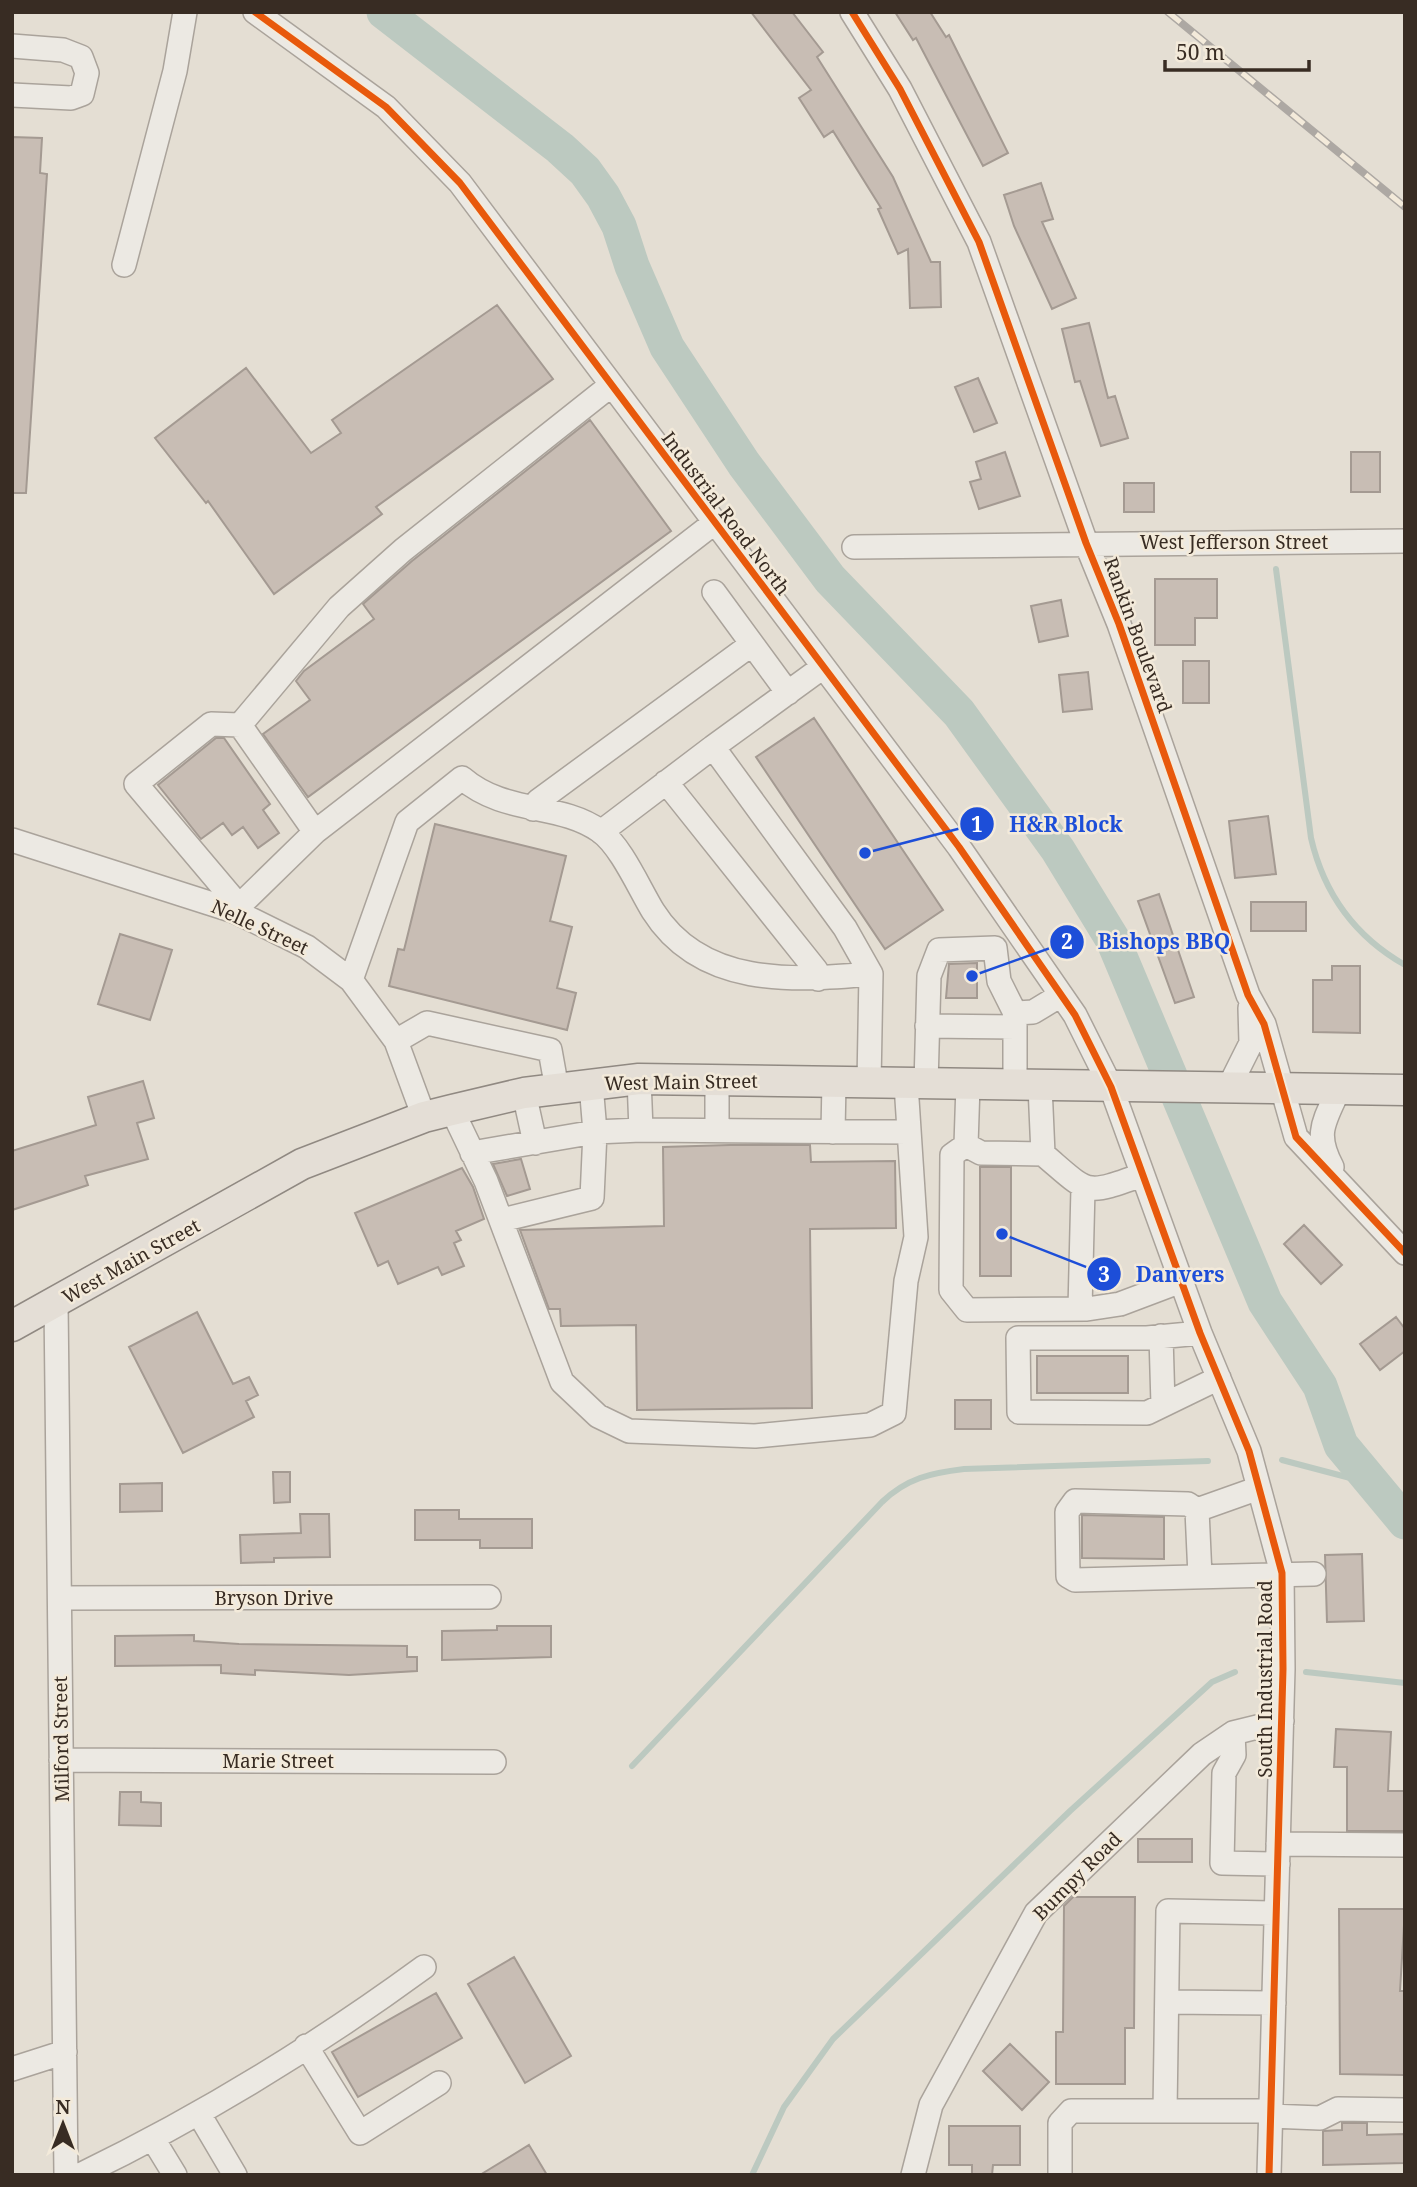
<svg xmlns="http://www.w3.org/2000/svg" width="1417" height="2187" viewBox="0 0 1417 2187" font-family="'Noto Serif',serif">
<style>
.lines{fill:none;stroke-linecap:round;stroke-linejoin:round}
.stream{stroke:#bcc9c0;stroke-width:6}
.river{stroke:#bcc9c0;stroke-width:35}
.building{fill:#c8bdb4;stroke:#a49a92;stroke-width:2}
.minor-casing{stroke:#aaa39b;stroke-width:26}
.major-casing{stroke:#908982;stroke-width:33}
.minor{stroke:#ece9e3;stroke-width:23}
.major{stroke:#e4ded6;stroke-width:30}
.rail-casing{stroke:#ada8a3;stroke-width:8}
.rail{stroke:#f3eada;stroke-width:5;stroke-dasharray:16;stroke-linecap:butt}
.cycleway-casing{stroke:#f3eada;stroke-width:11}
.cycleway{stroke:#e8590c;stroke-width:7}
.labels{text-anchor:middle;stroke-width:5;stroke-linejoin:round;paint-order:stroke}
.street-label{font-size:19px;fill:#382c23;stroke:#f3eada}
.leader{fill:none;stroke:#1d4ed8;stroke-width:2.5}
.callout-dot{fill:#1d4ed8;stroke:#f3eada;stroke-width:2.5}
.mark-label{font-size:21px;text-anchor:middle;font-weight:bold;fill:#fff}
.callout-label{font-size:21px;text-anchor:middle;font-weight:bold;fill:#1d4ed8;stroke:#f3eada;stroke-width:5;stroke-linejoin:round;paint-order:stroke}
</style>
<rect width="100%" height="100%" fill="#e4ded3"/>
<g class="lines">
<path class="stream" d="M1276 569 1311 838C1324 894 1354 936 1405 965
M1282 1460 1373 1484
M1306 1672 1405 1683
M632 1766 882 1502C907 1478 931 1473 964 1469L1208 1461
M752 2175 784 2107 833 2039 1070 1811 1212 1682 1235 1672"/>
<path class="river" d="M384 12 560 148 585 171 603 196 619 226 632 266 667 347 744 464 830 579 959 713 1058 850 1113 940 1265 1302 1320 1386 1341 1445 1405 1522"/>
</g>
<path class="building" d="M751 12H792L823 52 817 57 893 177 931 262H940L941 307 910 308 908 249 898 254 878 209 881 208 833 131 824 137 799 98 811 90Z
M895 12H930L946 37 949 35 1008 153 983 166 916 38 913 40Z
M12 137 42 138 40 173 47 174 26 493H12Z
M1041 183 1053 219 1042 222 1076 298 1052 309 1014 226 1004 195Z
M497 305 553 379 376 507 382 514 274 594 208 501 206 503 155 438 246 368 311 453 341 433 332 420Z
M1089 323 1108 398 1115 396 1128 438 1101 446 1080 381 1075 382 1062 329Z
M978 378 997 423 974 432 955 387Z
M590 420 671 531 308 797 263 734 310 700 296 681 304 671 374 619 363 604 412 561Z
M1005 452 1020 496 979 509 970 482 981 479 976 462Z
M1351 452H1380V492H1351Z
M1124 483H1154V512H1124Z
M1155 579H1217V618H1195V645H1155Z
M1061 600 1068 636 1039 642 1031 606Z
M1183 661H1209V703H1183Z
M1088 672 1092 709 1063 712 1059 675Z
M814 718 943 910 885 949 756 757Z
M216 738H224L270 804 263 810 279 833 258 848 243 827 232 835 223 823 201 839 158 785Z
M1268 816 1276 874 1235 878 1229 821Z
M435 824 566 856 550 921 572 927 557 988 576 993 567 1030 389 986 398 949 404 950Z
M1159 894 1194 997 1175 1003 1138 901Z
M1251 902H1306V931H1251Z
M120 934 172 950 150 1020 98 1004Z
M977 963V998H946L949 964Z
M1332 966H1360V1033L1313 1032V980H1332Z
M143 1081 154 1118 137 1123 148 1159 85 1176 88 1185 12 1210V1151L96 1125 88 1097Z
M730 1145H810L811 1162 895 1161 896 1228 810 1229 812 1408 637 1410 636 1325 561 1326 560 1309H549L520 1230 664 1226 663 1147Z
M521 1159 530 1189 507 1196 493 1164Z
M980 1167H1011V1276H980Z
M462 1168 473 1187 484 1219 456 1231 461 1240 454 1243 464 1266 442 1275 438 1267 398 1284 388 1261 378 1266 355 1213Z
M1304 1225 1342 1265 1321 1284 1284 1244Z
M197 1312 233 1384 249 1377 258 1395 246 1401 254 1417 183 1453 129 1347Z
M1396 1317 1405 1329V1351L1380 1370 1360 1344Z
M1037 1356H1128V1393H1037Z
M955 1400H991V1429H955Z
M273 1472H290V1502L274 1503Z
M162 1483V1511L120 1512V1484Z
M415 1510H459V1519H532V1548H480V1540H415Z
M300 1514H329L330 1557 274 1558V1562L241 1563 240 1535 301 1533Z
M1082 1515 1164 1517V1559L1082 1558Z
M1362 1554 1364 1621 1327 1622 1325 1555Z
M497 1626H551V1657L442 1660V1631L497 1630Z
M194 1635V1641L239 1644 407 1646V1657H417V1671L349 1675 255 1670V1675L221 1673V1665L115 1666V1636Z
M1336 1729 1391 1732 1388 1791H1405V1831H1347V1767H1334Z
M120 1792H141V1802L161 1803V1826L119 1825Z
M1138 1839H1192V1862H1138Z
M1073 1897H1135L1134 2028H1125V2084H1056V2032H1063L1064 1906Z
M1339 1909H1405L1400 1991H1405L1404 2075 1340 2074Z
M514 1957 571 2056 525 2083 468 1984Z
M436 1993 462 2038 358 2097 332 2052Z
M1010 2044 1049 2082 1022 2110 983 2071Z
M1342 2123H1367V2135L1405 2134V2163L1323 2165V2131L1342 2130Z
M949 2126H1020V2165H993L992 2175H972V2165H949Z
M529 2145 547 2175H480Z"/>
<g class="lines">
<g class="minor-casing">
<path id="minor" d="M255 12 386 107 460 183 959 847 1075 1015 1111 1087 1200 1333 1249 1451 1282 1573 1283 1669 1269 2175
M852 12 900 89 979 242 1086 543 1119 624 1248 995 1264 1024 1296 1137 1405 1253
M12 46 63 50 81 57 87 73 82 94 71 98 12 95
M124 265 175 71 185 12
M854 547 1405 541
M714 592 788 693
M823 667 713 747 845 928 871 974
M666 782 816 970 818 979
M533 809 538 801 752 644
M315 832 714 523
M601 832 713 747
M12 840 234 911 307 947 351 980 396 1041 424 1117
M239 906 136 784 211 724 240 725
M234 911 315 832 240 725 339 607 403 550 610 386
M351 980 407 822 462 778C505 815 559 802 600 831 621 846 639 888 653 911 701 987 792 981 871 974L869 1083
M1015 1013 1033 1012 1061 995
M927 1026 1015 1027
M396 1041 427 1023 550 1050 557 1089
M639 1079 641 1130
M717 1081V1129
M926 1084 929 976 939 950 995 948 999 981 1015 1013V1085
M968 1085 966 1145 952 1155 951 1290 967 1310 1087 1309 1120 1304 1181 1281
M1040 1086 1043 1154
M1229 1087 1251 1043 1250 1008
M524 1093 535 1143
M452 1110 486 1181 562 1382 598 1416 629 1431 755 1436 870 1425 894 1413 906 1281 916 1237 906 1084
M833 1132 834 1082
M966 1145 981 1153 1043 1154C1090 1194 1083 1196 1142 1175
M472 1153 595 1132 641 1130 908 1132
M1332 1167C1314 1133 1324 1122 1339 1089
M502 1220 592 1198 595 1132 591 1084
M56 1303 66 2175
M1080 1309 1083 1188
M1200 1333 1147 1338H1018L1019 1412 1147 1413 1219 1378
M1161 1336 1163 1405
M1259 1488 1197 1510 1188 1504 1075 1501 1067 1512 1068 1576 1075 1580 1314 1574
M1197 1510 1200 1576
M60 1598 489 1597
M1233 1733 1234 1755 1224 1773 1222 1863 1278 1864
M61 1760 494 1762
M1278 1844 1405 1845
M1167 2002 1274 2003
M306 2046 360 2133 439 2083
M12 2069 65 2052
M1165 2111 1168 1911 1276 1913
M199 2114 235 2175
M1270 2116 1320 2118 1338 2109 1405 2110
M153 2139 175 2175
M80 2175C200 2117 316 2046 424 1967
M913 2175 931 2105 1036 1913 1202 1754 1233 1733 1282 1721
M1060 2175V2123L1071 2111H1270"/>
</g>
<g class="major-casing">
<path id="major" d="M12 1326 302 1164 424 1117 452 1110 524 1093 639 1079 1405 1090"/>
</g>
<use href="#minor" class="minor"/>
<use href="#major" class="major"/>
<g class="rail-casing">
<path id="rail" d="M1168 12 1405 207"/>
</g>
<use href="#rail" class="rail"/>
<g class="cycleway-casing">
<path id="cycleway" d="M255 12 386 107 460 183 959 847 1075 1015 1111 1087 1200 1333 1249 1451 1282 1573 1283 1669 1269 2175
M852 12 900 89 979 242 1086 543 1119 624 1248 995 1264 1024 1296 1137 1405 1253"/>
</g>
<use href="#cycleway" class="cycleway"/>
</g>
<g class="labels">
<g class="street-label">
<text transform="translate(726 513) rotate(53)" y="7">Industrial Road North</text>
<text x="1234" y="549">West Jefferson Street</text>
<text transform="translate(1138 635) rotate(70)" y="7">Rankin Boulevard</text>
<text transform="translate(260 927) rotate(25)" y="7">Nelle Street</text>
<text transform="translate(681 1082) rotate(-1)" y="7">West Main Street</text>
<text transform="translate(131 1261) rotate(-29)" y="7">West Main Street</text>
<text x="274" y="1605">Bryson Drive</text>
<text transform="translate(1265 1679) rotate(-90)" y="7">South Industrial Road</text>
<text transform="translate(61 1739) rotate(-91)" y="7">Milford Street</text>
<text x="278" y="1768">Marie Street</text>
<text transform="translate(1077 1876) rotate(-45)" y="7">Bumpy Road</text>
</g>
</g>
<path class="leader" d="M865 853L977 824M972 976L1067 942M1002 1234L1104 1274"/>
<g class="callout-dot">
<circle cx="865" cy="853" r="7"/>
<circle cx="972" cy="976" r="7"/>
<circle cx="1002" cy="1234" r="7"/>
<circle cx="977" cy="824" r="18"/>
<circle cx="1067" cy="942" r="18"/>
<circle cx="1104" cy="1274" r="18"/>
</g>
<g class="mark-label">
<text x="977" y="832">1</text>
<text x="1067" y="949">2</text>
<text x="1104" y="1282">3</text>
</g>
<g class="callout-label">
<text x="1066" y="832">H&amp;R Block</text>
<text x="1164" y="949">Bishops BBQ</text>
<text x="1180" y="1282">Danvers</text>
</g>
<rect width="1417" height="2187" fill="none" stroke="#382c23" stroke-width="28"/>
<g transform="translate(63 2124)" stroke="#f3eada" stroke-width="5" paint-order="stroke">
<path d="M0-5L12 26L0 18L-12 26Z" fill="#382c23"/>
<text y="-10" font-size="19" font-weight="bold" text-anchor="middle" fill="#382c23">N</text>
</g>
<path d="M1165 60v10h144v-10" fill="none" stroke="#382c23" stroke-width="3.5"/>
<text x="1176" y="60" font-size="21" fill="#382c23" stroke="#f3eada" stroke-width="5" paint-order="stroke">50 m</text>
</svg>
